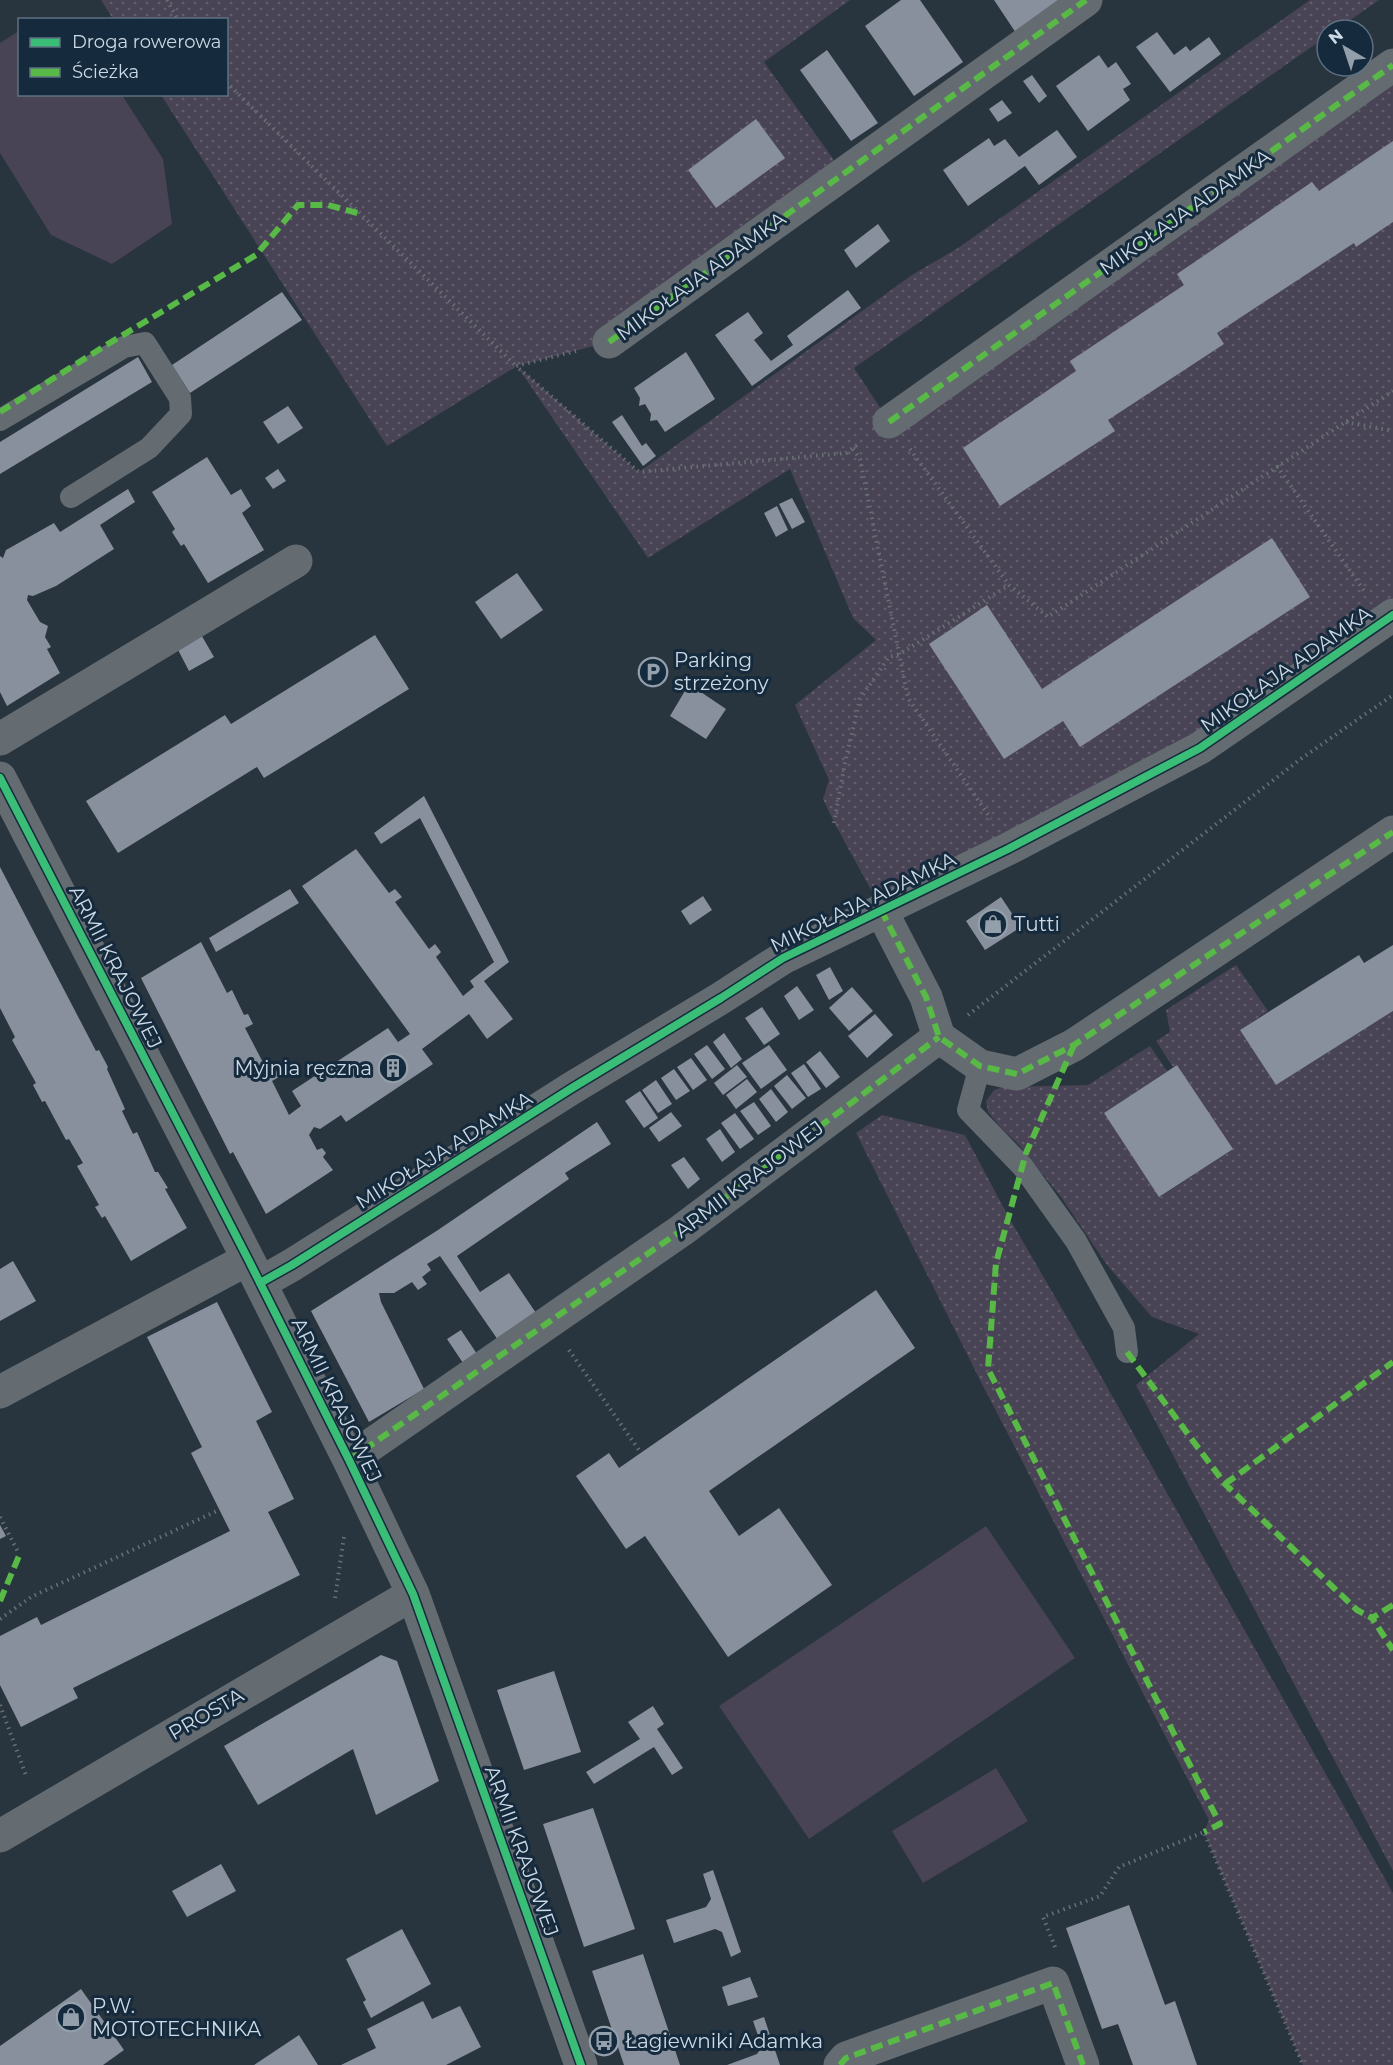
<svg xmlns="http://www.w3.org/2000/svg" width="1393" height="2065" viewBox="0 0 1393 2065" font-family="Montserrat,sans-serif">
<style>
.grass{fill:url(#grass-dots)}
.pitch{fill:#494455}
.building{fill:#89909d}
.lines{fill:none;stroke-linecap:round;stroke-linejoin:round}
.path{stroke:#687074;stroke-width:4;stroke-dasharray:1.5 4.5;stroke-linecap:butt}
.lane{stroke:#646c71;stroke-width:22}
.street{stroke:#646c71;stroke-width:33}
.quiet{stroke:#58b947;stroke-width:6;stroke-dasharray:12 6;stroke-linecap:butt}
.cycleway-casing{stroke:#152b3d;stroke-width:11}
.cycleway{stroke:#3abd76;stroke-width:8}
.labels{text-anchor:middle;stroke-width:6;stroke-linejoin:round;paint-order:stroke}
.street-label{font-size:20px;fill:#ccd9e5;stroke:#152b3d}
.poi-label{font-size:20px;fill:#ccd9e5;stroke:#152b3d;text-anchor:start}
</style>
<defs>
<pattern id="grass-dots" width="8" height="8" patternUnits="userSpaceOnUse" patternTransform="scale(1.5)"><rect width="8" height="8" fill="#494455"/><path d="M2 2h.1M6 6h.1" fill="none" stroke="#625e6d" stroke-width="1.8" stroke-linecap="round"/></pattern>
</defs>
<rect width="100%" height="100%" fill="#28343e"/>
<path class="grass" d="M101 0H850L764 62 844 174 609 342 517 366 639 472 912 275 958 248 1310 0H1379L1336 30H1327V36L854 368 889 421 1393 65V615L1200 748 881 910C863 872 840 837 823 799L829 780 795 705 876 640 853 618 790 469 648 558 517 366 387 446 161 95 226 94V20L113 19Z
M1236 965 1268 1011 1240 1030 1276 1085 1393 1011V1871L1136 1385 1199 1334 1152 1317 1107 1265 1061 1197 1019 1145 1001 1128 988 1112 986 1101 994 1090 1003 1087 1088 1085 1150 1046 1167 1071 1104 1113 1160 1197 1232 1149 1177 1065 1173 1067 1156 1041 1170 1032 1166 1010Z
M882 1115 965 1135 1008 1216 1089 1355 1393 1893V2065H1303L1204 1832 1209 1820 982 1384 856 1133Z"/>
<path class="pitch" d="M19 31 20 94 122 95 163 159 172 224 112 264 51 235 0 153V43Z
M986 1526 1075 1658 809 1839 719 1706Z
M996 1768 1028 1821 923 1883 892 1831Z"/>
<path class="building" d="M901 0H920L963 62 914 96 865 26Z
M994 0H1072L1018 36Z
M1157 32 1174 55 1186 46 1190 51 1209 37 1221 54 1170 92 1136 47Z
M827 50 878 123 851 141 800 70Z
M1099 55 1108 68 1116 62 1131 84 1123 89 1130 100 1088 131 1056 86Z
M1032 75 1047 96 1039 103 1023 81Z
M1002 100 1012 113 998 122 989 109Z
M756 119 785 158 716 208 688 170Z
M1057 130 1077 157 1039 185 1025 166 968 206 943 170 989 138 994 146 1005 139 1019 157Z
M1393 141V222L1356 247 1354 243 1217 333 1224 344 1108 420 1115 431 1000 506 963 448 1076 371 1070 361 1184 285 1177 274 1312 182 1319 191Z
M878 224 890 241 856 268 844 250Z
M848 290 861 308 752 386 715 335 748 312 763 333 754 340 771 361 793 345 787 336Z
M282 292 302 320 190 393 172 365Z
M686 352 715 399 665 432 657 420 650 421 651 414 645 404 639 406 640 398 634 388Z
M138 357 152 382 0 474V442Z
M288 406 303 428 278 444 263 422Z
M622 415 642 446 646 443 656 456 643 466 612 422Z
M207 457 231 495 241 489 251 506 242 513 264 550 208 583 184 544 181 546 172 532 175 529 152 492Z
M278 469 286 481 273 489 265 478Z
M128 489 135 502 100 525 114 549 56 586 33 596 28 595 27 600 40 622 48 626 45 637 51 647 47 649 60 673 7 706 0 692V556L3 558 6 550 54 523 60 532Z
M792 498 805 522 792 529 779 504Z
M777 506 788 530 776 537 764 513Z
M1272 538 1310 597 1080 747 1063 721 1004 759 929 644 987 605 1042 689Z
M517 573 543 610 501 639 475 602Z
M199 631 214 657 189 671 175 644Z
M375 635 409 689 264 778 257 767 118 853 86 801 225 715 231 724Z
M689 684 726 709 706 739 670 716Z
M424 796 509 962 484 981 513 1019 487 1039 469 1014 422 1049 433 1064 346 1122 341 1115 320 1129 314 1127 309 1135 317 1150 322 1148 326 1153 323 1157 333 1170 266 1214 233 1152 230 1154 141 978 201 942 227 993 232 990 244 1015 248 1014 253 1024 245 1028 268 1072 276 1070 279 1077 272 1081 289 1115 301 1106 292 1091 388 1028 398 1042 410 1034 302 886 356 849 389 893 395 889 402 897 395 902 429 949 435 944 441 952 436 957 463 996 474 987 470 981 494 962 420 818 381 844 374 833Z
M0 867 96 1051 99 1050 108 1067 107 1069 125 1109 122 1111 133 1134 137 1132 155 1172H158L168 1188 165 1189 187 1228 131 1261 105 1216 102 1218 95 1207 99 1205 77 1166 83 1163 69 1139 66 1140 45 1101 42 1102 33 1085 36 1083 12 1040 15 1037 0 1008Z
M290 889 299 903 216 952 209 938Z
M703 896 712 910 690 925 681 911Z
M1001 897 1021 927 985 950 966 921Z
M1393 945V1011L1276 1085 1240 1030 1359 955 1364 963Z
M830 967 843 991 829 1000 816 975Z
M797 986 814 1010 799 1020 784 996Z
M852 987 873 1011 849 1031 829 1008Z
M762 1007 780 1034 764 1045 745 1018Z
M875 1014 893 1035 867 1058 848 1036Z
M724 1033 742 1059 731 1068 713 1042Z
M707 1045 725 1069 712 1079 694 1054Z
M769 1045 787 1070 761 1089 742 1063Z
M820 1051 840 1077 826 1088 806 1062Z
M691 1058 707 1080 693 1090 677 1067Z
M804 1064 821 1089 808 1097 791 1073Z
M737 1065 747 1077 723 1095 714 1083Z
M1177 1065 1233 1149 1159 1197 1104 1113Z
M674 1069 690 1091 676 1100 661 1078Z
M787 1075 806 1098 792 1109 774 1086Z
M747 1079 757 1092 736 1109 726 1095Z
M656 1080 672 1104 658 1113 642 1090Z
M771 1089 788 1112 776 1122 759 1099Z
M640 1091 658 1118 644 1128 625 1101Z
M754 1102 771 1126 758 1135 740 1111Z
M671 1112 682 1126 659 1142 649 1128Z
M735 1113 754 1139 740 1149 721 1123Z
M597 1122 611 1144 565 1173 569 1179 457 1256 480 1292 509 1273 536 1313 498 1340 440 1256 427 1264 431 1270 422 1277 427 1284 418 1290 412 1282 394 1293H379L381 1302 424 1389 369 1422 311 1311 438 1230Z
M720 1129 735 1152 722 1162 706 1139Z
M684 1157 700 1179 688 1189 671 1165Z
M13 1261 36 1301 0 1321V1269Z
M876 1290 915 1348 709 1491 739 1536 779 1508 832 1585 728 1657 645 1536 626 1549 576 1476 609 1453 619 1468Z
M217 1302 272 1412 256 1421 294 1499 268 1512 300 1575 73 1688 78 1698 21 1727 0 1685V1636L37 1617 41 1625 230 1531 191 1453 202 1447 147 1337Z
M461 1330 477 1354 463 1363 447 1339Z
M0 1525 6 1536 0 1539Z
M381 1655 397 1661 439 1781 376 1815 353 1749 258 1805 224 1746Z
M554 1671 581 1752 524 1770 497 1690Z
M653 1706 664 1724 657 1729 683 1768 672 1775 654 1747 594 1784 586 1772 640 1739 628 1722Z
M593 1808 635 1929 584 1947 543 1824Z
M221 1864 236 1891 187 1917 172 1891Z
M713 1870 741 1952 731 1957 722 1932 715 1929 674 1943 666 1920 706 1907 711 1899 703 1874Z
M1129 1905 1165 2005 1175 2001 1197 2065H1133L1118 2024 1102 2029 1066 1928Z
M402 1929 431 1984 371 2018 363 2002 366 2000 346 1959Z
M643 1954 680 2065H624L592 1971Z
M750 1977 758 1997 728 2006 722 1987Z
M81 1989 124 2050 103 2065H0V2046Z
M423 2001 432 2019 460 2006 481 2047 446 2065H341L376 2048 367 2029Z
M764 2017 780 2065H727L757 2054 762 2047 753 2021Z
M299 2035 318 2065H254Z"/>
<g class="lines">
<path class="path" d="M167 0 178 20
M226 82 516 366
M576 351 516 366 639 472 846 453 860 443
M1346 422 1393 431
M853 449 860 459 908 698 991 819
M910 449 1009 585 1048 617 1393 391
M1277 466 1364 591
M834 823 845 763 860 699 889 657 900 654 1009 585
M968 1015 1302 758 1393 695
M569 1350 641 1453
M0 1517 18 1552
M335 1598 344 1537
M0 1619 31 1597 219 1510
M0 1705 27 1778
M1055 1947 1043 1917 1100 1896 1119 1867 1204 1832 1303 2065"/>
<path class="lane" d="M0 420 124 347 145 343 180 398 181 414 149 448 71 497
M980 1066 968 1110 1023 1167 1076 1241 1124 1328 1127 1352"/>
<path class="street" d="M609 342 1086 0
M889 422 1393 65
M0 739 296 561
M0 778 248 1259 349 1460 413 1594 581 2065
M881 910 926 997 939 1037 980 1066 1017 1074 1074 1045 1393 832
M260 1283 292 1265 572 1088 721 998 783 958 1008 849 1200 748 1393 615
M0 1392 248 1259
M349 1460 682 1230 939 1037
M0 1836 413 1594
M840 2065 846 2058 1053 1983 1083 2065"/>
<path class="quiet" d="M609 342 1086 0
M0 412 108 344 256 255 298 205H328L361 214
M889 422 1393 65
M881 910 926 997 939 1037 980 1066 1017 1074 1074 1045 1393 832
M1074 1045 1026 1153 996 1263 988 1369 1220 1824 1204 1832
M1127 1352 1225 1484 1357 1610 1372 1618
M349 1460 682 1230 939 1037
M1225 1484 1393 1362
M0 1601 19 1556 18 1552
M1393 1605 1372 1618 1393 1650
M840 2065 846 2058 1053 1983 1083 2065"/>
<g class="cycleway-casing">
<path id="cycleway" d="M0 778 248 1259 349 1460 413 1594 581 2065
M260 1283 292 1265 572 1088 721 998 783 958 1008 849 1200 748 1393 615"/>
</g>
<use href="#cycleway" class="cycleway"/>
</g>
<defs>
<g id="parking-ring" transform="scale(1.5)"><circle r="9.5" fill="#152b3d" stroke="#939fab" stroke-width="1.5"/><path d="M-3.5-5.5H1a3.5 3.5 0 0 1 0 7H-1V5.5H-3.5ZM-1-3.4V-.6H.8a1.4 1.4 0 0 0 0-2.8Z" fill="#939fab"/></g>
<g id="shop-ring" transform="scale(1.5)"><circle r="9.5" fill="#152b3d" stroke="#939fab" stroke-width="1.5"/><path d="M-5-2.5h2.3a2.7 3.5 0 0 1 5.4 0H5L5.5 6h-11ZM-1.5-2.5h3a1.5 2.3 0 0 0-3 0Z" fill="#939fab"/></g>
<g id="building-ring" transform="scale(1.5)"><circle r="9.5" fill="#152b3d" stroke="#939fab" stroke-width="1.5"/><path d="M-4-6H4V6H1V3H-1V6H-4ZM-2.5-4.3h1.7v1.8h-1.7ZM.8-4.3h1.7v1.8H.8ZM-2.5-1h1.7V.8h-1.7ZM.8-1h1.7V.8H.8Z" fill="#939fab"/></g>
<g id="bus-ring" transform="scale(1.5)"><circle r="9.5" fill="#152b3d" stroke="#939fab" stroke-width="1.5"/><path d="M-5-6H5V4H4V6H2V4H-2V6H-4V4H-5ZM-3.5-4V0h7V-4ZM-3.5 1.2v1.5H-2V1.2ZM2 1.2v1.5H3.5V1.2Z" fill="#939fab"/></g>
</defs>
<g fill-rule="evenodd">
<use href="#parking-ring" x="653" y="672"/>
<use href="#shop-ring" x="993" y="924"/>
<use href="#building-ring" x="393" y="1068"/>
<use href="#shop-ring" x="71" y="2017"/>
<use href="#bus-ring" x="604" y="2041"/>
</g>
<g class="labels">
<g class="street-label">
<text transform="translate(1185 212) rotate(-35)" y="7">MIKOŁAJA ADAMKA</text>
<text transform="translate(701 276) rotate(-36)" y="7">MIKOŁAJA ADAMKA</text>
<text transform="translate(1286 669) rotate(-35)" y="7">MIKOŁAJA ADAMKA</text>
<text transform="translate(863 902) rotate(-26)" y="7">MIKOŁAJA ADAMKA</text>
<text transform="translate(116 967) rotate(63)" y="7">ARMII KRAJOWEJ</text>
<text transform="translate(444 1150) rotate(-32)" y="7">MIKOŁAJA ADAMKA</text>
<text transform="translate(749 1179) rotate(-37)" y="7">ARMII KRAJOWEJ</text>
<text transform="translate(337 1400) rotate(64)" y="7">ARMII KRAJOWEJ</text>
<text transform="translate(206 1714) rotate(-30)" y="7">PROSTA</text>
<text transform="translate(522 1851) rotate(70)" y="7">ARMII KRAJOWEJ</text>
</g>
<g class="poi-label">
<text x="674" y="667">Parking<tspan x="674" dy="23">strzeżony</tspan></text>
<text x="1014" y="931">Tutti</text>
<text x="372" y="1075" text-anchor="end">Myjnia ręczna</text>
<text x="92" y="2013">P.W.<tspan x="92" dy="23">MOTOTECHNIKA</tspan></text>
<text x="625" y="2048">Łagiewniki Adamka</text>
</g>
</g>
<rect x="18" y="18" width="210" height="78" fill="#152b3d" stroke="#5e7180" stroke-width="1.5"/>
<rect x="30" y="38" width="30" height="9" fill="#3abd76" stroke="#5e7180" stroke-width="1.5"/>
<text x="72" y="48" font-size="18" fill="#ccd9e5">Droga rowerowa</text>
<rect x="30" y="68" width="30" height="9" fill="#58b947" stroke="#5e7180" stroke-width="1.5"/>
<text x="72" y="78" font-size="18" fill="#ccd9e5">Ścieżka</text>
<g transform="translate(1345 48) rotate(321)"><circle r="28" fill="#152b3d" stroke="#5e7180" stroke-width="1.5"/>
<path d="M0-4.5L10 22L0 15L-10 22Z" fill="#939fab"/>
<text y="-9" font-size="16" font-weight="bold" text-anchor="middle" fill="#ccd9e5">N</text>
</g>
</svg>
